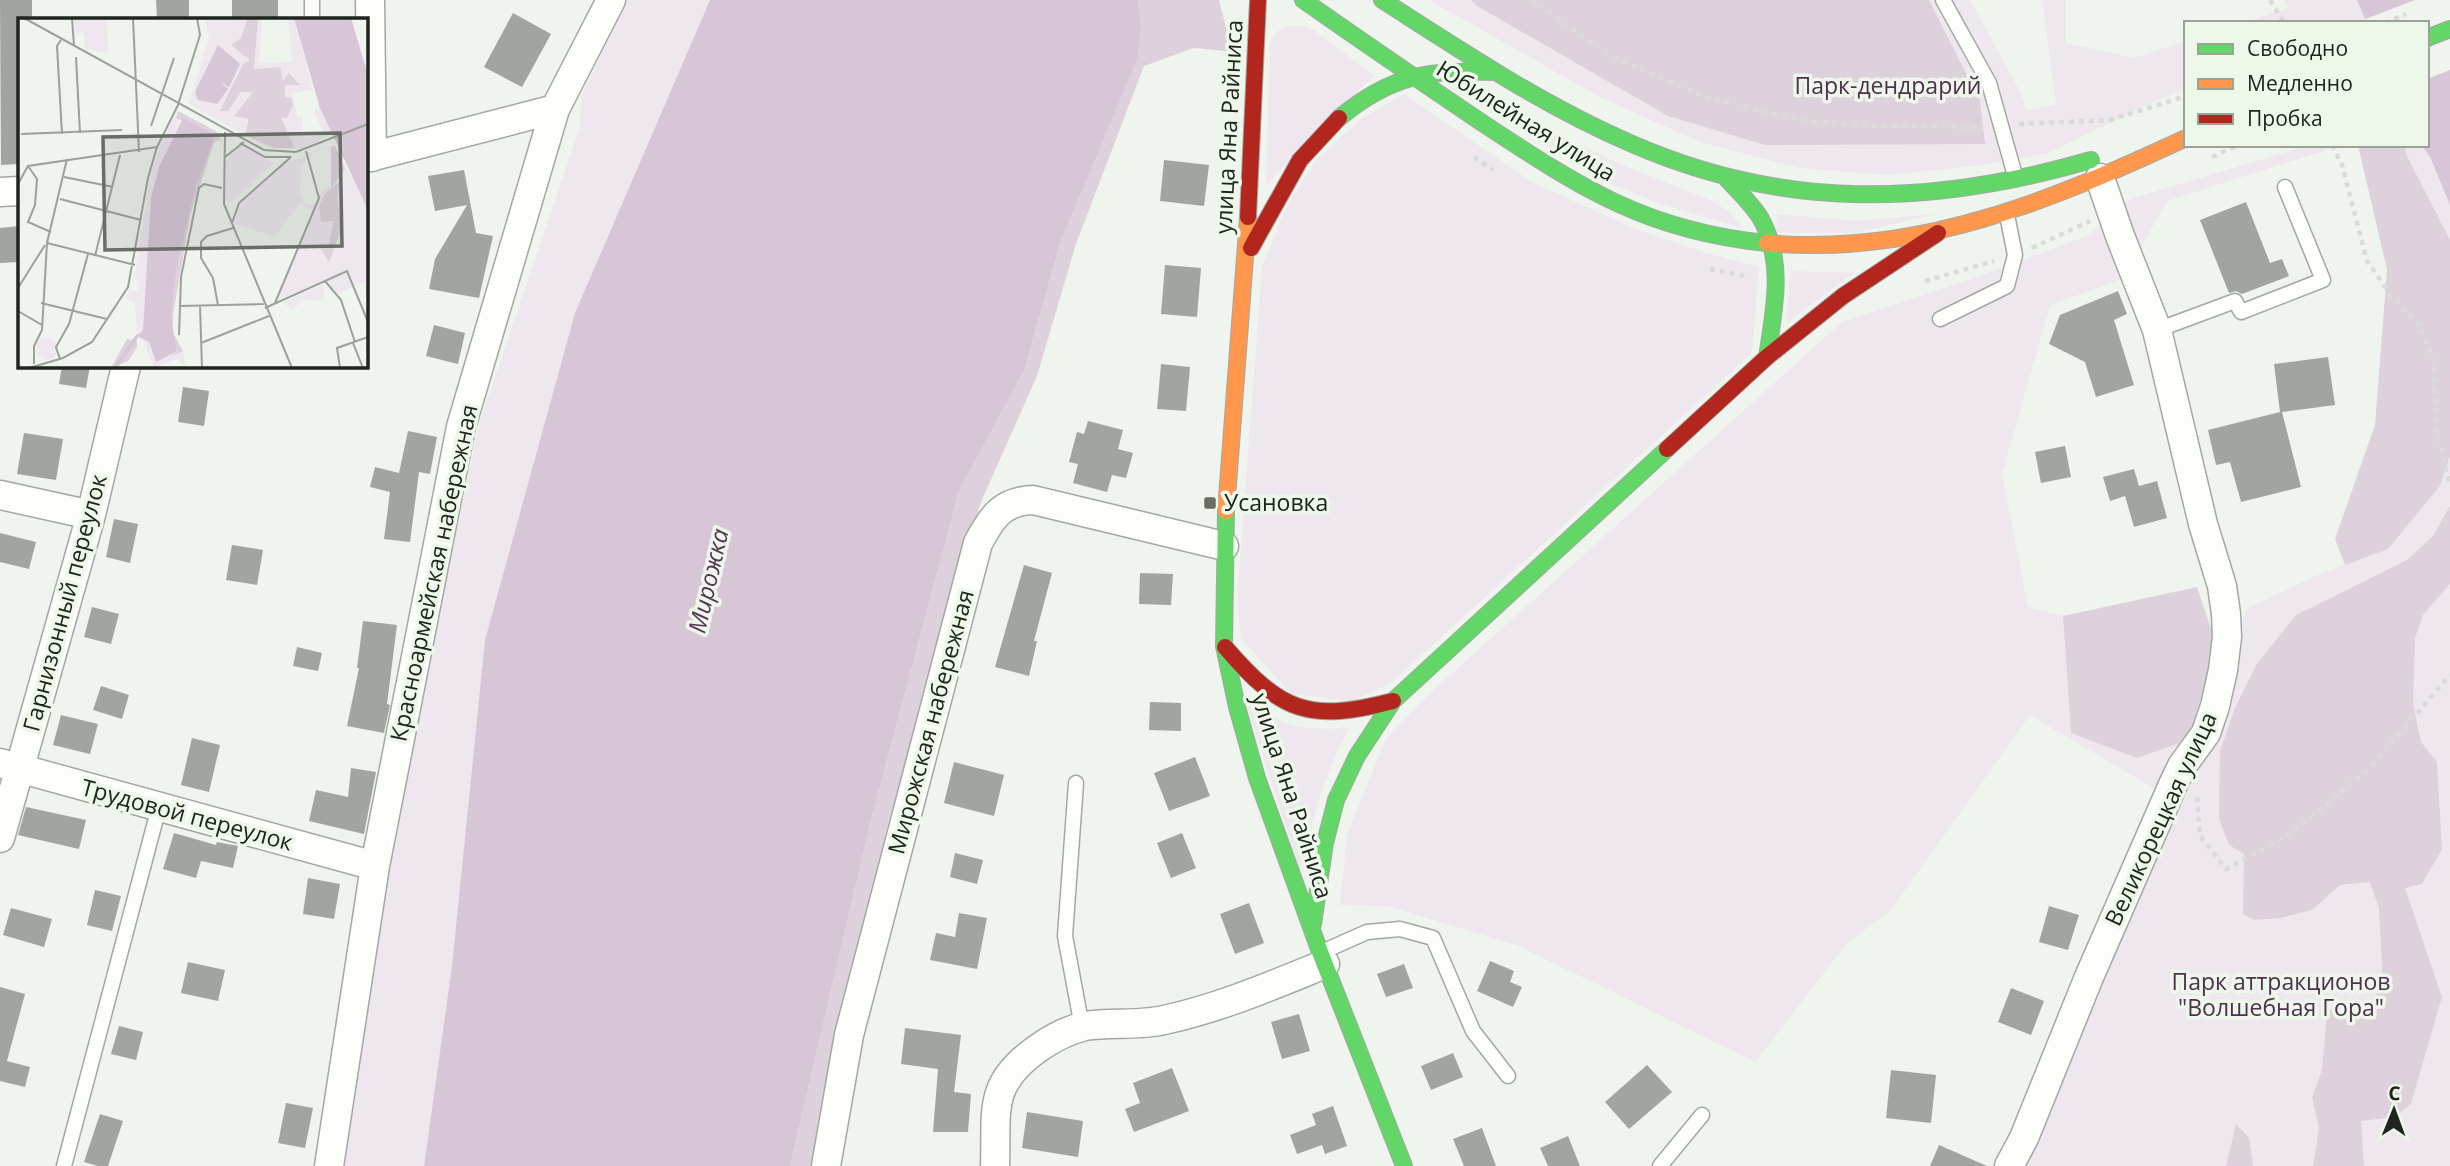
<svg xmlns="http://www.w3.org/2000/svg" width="2450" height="1166" viewBox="0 0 2450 1166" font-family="'Open Sans',sans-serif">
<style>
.green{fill:#eee7ee}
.forest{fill:#ddd2dc}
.water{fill:#d6c6d6}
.pier{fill:#eff4ee}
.building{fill:#a1a5a0}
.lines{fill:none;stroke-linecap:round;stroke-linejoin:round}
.lane-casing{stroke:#a4a8a3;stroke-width:17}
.street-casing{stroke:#a4a8a3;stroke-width:31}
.fast-casing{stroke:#a4a8a3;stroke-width:18}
.slow-casing{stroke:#a4a8a3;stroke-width:18}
.jam-casing{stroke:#a4a8a3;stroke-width:18}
.path{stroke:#dadbd9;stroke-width:4.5;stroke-dasharray:5 5;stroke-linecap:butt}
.lane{stroke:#fdfdfc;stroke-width:14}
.street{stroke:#fdfdfc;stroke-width:28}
.fast{stroke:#63d668;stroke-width:16}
.slow{stroke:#ff974d;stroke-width:16}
.jam{stroke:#b3261e;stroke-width:16}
.poi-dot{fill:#686d67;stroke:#edf8ea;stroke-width:2.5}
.labels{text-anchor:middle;stroke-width:7;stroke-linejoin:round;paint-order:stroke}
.park-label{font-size:23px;fill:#512f51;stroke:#edf8ea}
.street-label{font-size:23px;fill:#20241f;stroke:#edf8ea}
.poi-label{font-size:23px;fill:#20241f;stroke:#edf8ea;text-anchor:start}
.water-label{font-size:24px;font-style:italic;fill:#583558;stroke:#edf8ea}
.inset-river{fill:none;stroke:#d6c6d6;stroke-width:3.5}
.inset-road{fill:none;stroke:#9ca19b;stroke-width:2}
.view{fill:#686d67;fill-opacity:0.15;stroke:#686d67;stroke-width:3.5}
.inset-edge{fill:none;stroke:#20241f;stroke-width:3.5}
</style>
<rect width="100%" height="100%" fill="#eff4ee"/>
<path class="green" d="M627 0H710L575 313 485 640 452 966 424 1166H342L390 866 439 610 480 422 580 127 581 97Z
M1429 0H1970L2017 86 2027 111 2056 104 2042 0H2066V43L2134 58 2186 41V89L2153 102 2048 153 1984 165 1888 175 1799 168 1700 142 1600 97Z
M2285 0H2357L2366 19 2357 23H2242L2288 8Z
M1298 25 1314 30 1374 75 1266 185 1270 42C1277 29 1283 26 1298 25Z
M1449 87 1494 96 1569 140 1616 162 1711 200 1728 211 1742 228 1661 204 1610 183Z
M1404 94 1532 182 1633 228 1703 252 1759 267 1752 353 1391 683 1352 701 1291 694 1241 638 1237 601 1262 267 1286 208 1316 160 1361 119Z
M2310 145H2342L2167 201 2123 279 2050 305 2002 474 2028 607 2063 616 2071 733 2188 740 2153 788 2030 715 1890 911 1847 943 1755 1062 1519 946 1387 906 1340 905 1347 835 1386 739 1436 688 1842 322 1980 276 2087 236 2130 199Z
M2404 145H2422L2431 159 2450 205V240L2407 156Z
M1777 214 1856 221 1936 214 1855 233H1776Z
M1791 271 1854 273 1786 323Z
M2450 456V1166H2020L2104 981 2147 876 2198 772 2246 609 2315 576 2388 549 2440 486Z
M1244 697C1289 729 1295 730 1349 728 1323 775 1313 820 1300 871Z"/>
<path class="forest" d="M1138 0H1219L1234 58 1231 109 1226 51 1194 48 1144 66 1076 244 1037 376 981 502 887 827 813 1166H790L870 824 959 491 1024 371 1061 240 1141 23Z
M1471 0H1929L1980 101 1985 144 1765 145 1668 116 1477 6Z
M2358 145H2404L2407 156 2450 240V456L2440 486 2388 549 2345 565 2335 539 2375 425 2387 270Z
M2450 506V584L2423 615 2415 638 2413 704 2421 742 2437 762 2442 849 2422 884 2405 888 2442 997 2411 1104 2394 1117 2361 1121 2364 1166H2313L2319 1128 2312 1098 2322 1070 2327 1013 2336 1005 2371 1002 2383 985 2379 908 2370 882 2340 885 2312 910 2280 918 2254 920 2243 914 2244 854 2229 845 2219 819 2220 751 2235 708 2257 664 2296 615 2407 560 2433 536Z
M2197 587 2217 646 2188 740 2137 758 2071 733 2063 616Z
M2236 1124 2249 1138 2253 1166H2226Z"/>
<path class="water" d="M710 0H1138L1141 23 1137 59 1061 240 1024 371 959 491 870 824 790 1166H424L452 966 485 640 575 313Z
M2357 0H2450V205L2431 159 2422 145H2427V23H2367Z"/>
<path class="pier" d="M2415 0H2450V70L2427 79V23H2364L2363 20Z"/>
<path class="building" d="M0 0H32V19H19V164L1 165Z
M156 0H189V19H157Z
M232 0H278V19H232Z
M513 13 551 34 522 87 484 67Z
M1164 160 1209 165 1204 206 1160 201Z
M464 170 476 233 493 236 479 298 429 289 435 259 467 205 435 211 428 176Z
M2246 202 2270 263 2282 259 2289 276 2242 294 2236 291 2229 293 2200 220Z
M19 226V262L0 263V228Z
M1165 265 1201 268 1197 317 1161 314Z
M2118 291 2127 314 2114 320 2134 385 2096 397 2085 362 2049 344 2060 315Z
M434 325 465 333 458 364 426 356Z
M2328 357 2335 405 2282 412 2301 487 2241 502 2230 462 2216 465 2208 430 2280 412 2274 364Z
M1161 364 1190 367 1186 411 1157 409Z
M62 366H90L86 388 59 384Z
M183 387 209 391 204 426 178 422Z
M1088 421 1123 430 1118 449 1133 453 1126 478 1112 475 1107 492 1073 483 1078 464 1069 462 1077 432 1084 434Z
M408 431 437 437 430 474 419 472 410 542 384 539 390 492 370 487 375 467 399 473Z
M24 433 63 439 56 480 17 474Z
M2065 446 2071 477 2041 483 2035 452Z
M2134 469 2139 486 2157 481 2167 518 2134 527 2125 496 2110 501 2103 477Z
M114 519 138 524 130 563 106 557Z
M0 533 36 542 29 569 0 562Z
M232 545 263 550 257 585 226 580Z
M1024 565 1052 573 1034 641H1037L1029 676 995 667Z
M1140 573 1173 574 1171 605 1139 604Z
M92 607 119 614 111 644 84 637Z
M363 621 397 625 387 704 390 705 384 733 347 726 359 668H357Z
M297 647 322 653 318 671 293 666Z
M101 686 129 695 122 719 93 710Z
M1150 702 1181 703V731L1149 730Z
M61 715 98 724 90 754 53 745Z
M192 738 220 745 209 792 181 785Z
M1195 757 1210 796 1169 811 1154 773Z
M954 762 1004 775 994 816 944 803Z
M351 768 376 772 364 834 309 821 316 790 348 797Z
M26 807 86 820 79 849 18 835Z
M174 833 216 845 217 842 238 846 233 868 201 861 196 878 163 869Z
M1182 833 1196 868 1171 878 1157 843Z
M955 853 983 860 977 884 950 877Z
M308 878 340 884 334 919 303 914Z
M95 890 121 896 112 931 87 925Z
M1249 903 1264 943 1235 954 1220 914Z
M2049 906 2079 915 2068 950 2039 942Z
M11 908 52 919 44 947 3 935Z
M959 913 987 918 977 969 930 960 936 933 955 937Z
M1490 961 1514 971 1510 982 1522 987 1513 1007 1477 991Z
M188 962 225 970 218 1001 181 993Z
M1404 964 1413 988 1386 997 1377 974Z
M0 987 25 994 7 1061 30 1067 25 1087 0 1081Z
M2011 988 2044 1001 2031 1035 1998 1022Z
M1299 1014 1310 1051 1282 1059 1271 1022Z
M119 1026 143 1032 136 1060 111 1054Z
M905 1028 961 1035 954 1092 971 1094 968 1132H933L938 1069 901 1064Z
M1453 1053 1463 1077 1431 1090 1421 1066Z
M1647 1065 1672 1092 1629 1129 1605 1102Z
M1172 1068 1189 1111 1134 1132 1125 1109 1140 1103 1133 1083Z
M1891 1070 1936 1075 1931 1123 1886 1118Z
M286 1103 313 1108 305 1148 278 1143Z
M1333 1106 1347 1146 1325 1154 1322 1145 1297 1154 1290 1135 1316 1125 1312 1114Z
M1027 1112 1083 1121 1078 1157 1022 1148Z
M100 1114 123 1121 108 1166H98L84 1162Z
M1482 1128 1496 1166H1464L1453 1139Z
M1568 1136 1580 1166H1548L1540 1148Z
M1939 1145 1987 1166H1930Z"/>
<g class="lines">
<g class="lane-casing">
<path id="lane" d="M312 0V19
M1943 0 1989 83 2016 179
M1940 319 2007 286 2015 255 2007 215
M2157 330 2235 301 2241 312 2323 280 2285 187
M1076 783 1065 936 1082 1027
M1322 952 1367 932 1400 929 1433 938 1473 1031 1508 1076
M64 1166 159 807
M1660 1166 1702 1115"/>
</g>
<g class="street-casing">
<path id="street" d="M370 0 372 157
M366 158 555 109
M0 192 19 191
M0 495 91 515
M0 763 375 866
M0 838 91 515 126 366
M329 1166 375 866 461 427 555 109 611 0
M826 1166 849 1035 978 543C992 517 1002 501 1033 500L1224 546
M995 1166C997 1110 987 1085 1037 1049 1051 1039 1068 1030 1085 1026 1111 1022 1138 1026 1164 1020 1220 1008 1273 985 1325 964
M2009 1166 2024 1138 2089 977 2172 787 2182 766 2206 733 2215 706 2223 670 2227 637 2226 614 2222 586 2203 524 2157 330 2120 236 2100 178"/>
</g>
<g class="fast-casing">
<path id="fast" d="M1303 0C1360 40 1417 79 1475 118 1575 184 1643 231 1767 243
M1382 0C1462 51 1542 105 1630 143 1784 211 1932 206 2091 160
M2427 38 2450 29
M1339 118C1391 75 1429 69 1495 72
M1726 178C1738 191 1752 204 1761 219 1785 263 1774 310 1767 357
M1226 511 1224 646 1237 707 1257 778 1320 952 1404 1166
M1313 924 1325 843 1336 800 1357 756 1393 701 1667 449"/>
</g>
<g class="slow-casing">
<path id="slow" d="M1767 243C1916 257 2053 200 2186 138
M1226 511 1248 217"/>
</g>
<g class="jam-casing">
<path id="jam" d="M1248 217 1258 0
M1251 248 1300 160 1339 118
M1667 449 1767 357 1843 296 1938 233
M1225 647C1281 712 1309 723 1393 701"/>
</g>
<path class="path" d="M1531 0 1614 58 1706 97 1791 118 1852 125 1983 128
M2270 0 2284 23
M2385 23 2406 14
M2019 124 2110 120 2186 96
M2332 145 2342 165 2367 261 2391 295 2419 325 2433 358 2437 432 2450 486
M1474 157 1493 170
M2212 157 2238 145
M2032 248 2090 221
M1710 269 1746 276
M1925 281 1994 261
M2197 797 2200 836 2226 869 2289 835 2369 769 2450 675"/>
<use href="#lane" class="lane"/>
<use href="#street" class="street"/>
<use href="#fast" class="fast"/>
<use href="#slow" class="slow"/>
<use href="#jam" class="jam"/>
</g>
<rect class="poi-dot" x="1203" y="496" width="14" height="14" rx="3.5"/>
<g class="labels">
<g class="park-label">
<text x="1888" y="94">Парк-дендрарий</text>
<text x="2281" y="990">Парк аттракционов<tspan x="2281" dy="26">"Волшебная Гора"</tspan></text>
</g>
<g class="street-label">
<text transform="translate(1526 121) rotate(32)" y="8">Юбилейная улица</text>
<text transform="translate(1229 127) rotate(-87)" y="8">улица Яна Райниса</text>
<text transform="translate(434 573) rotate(-78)" y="8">Красноармейская набережная</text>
<text transform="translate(65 603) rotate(-75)" y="8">Гарнизонный переулок</text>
<text transform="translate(931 722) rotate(-75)" y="8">Мирожская набережная</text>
<text transform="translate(1292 796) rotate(72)" y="8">улица Яна Райниса</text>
<text transform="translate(187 815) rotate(15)" y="8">Трудовой переулок</text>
<text transform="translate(2161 819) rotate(-65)" y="8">Великорецкая улица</text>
</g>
<g class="poi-label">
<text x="1224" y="511">Усановка</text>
</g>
<g class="water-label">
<text transform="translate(709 581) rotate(-77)" y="8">Мирожка</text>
</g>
</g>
<g transform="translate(18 18)">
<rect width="350" height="350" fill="#eff4ee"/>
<path d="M56 0H89L90 35 67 31 66 15H58ZM187 0H244L241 45 274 44 270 0H276L295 71 275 76 279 99 284 98 285 120 306 116 296 93 302 90 314 117 283 131 250 130 171 86 191 19ZM159 91 157 98 162 100 133 180 125 312 119 318 117 286 108 280 111 272 120 273 121 263 116 259 132 159 142 128ZM221 126 256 145 214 185 207 181 208 143ZM317 127 350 192V263L319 275 307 262 259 282 303 174 322 162 325 145 317 128 295 135 284 146 282 174 287 187H298L294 192 282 185 256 219 216 205 220 188 264 147 291 135ZM306 266V280L299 283 285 282 274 292 265 284ZM124 319 131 324 134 339 165 333 168 350 159 341 136 350ZM18 331a11 11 0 1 1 22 0a11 11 0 1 1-22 0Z" fill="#eee7ee"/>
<path d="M230 0H240L236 51 262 49 265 63 271 55 282 67H267V79L274 80 275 88 269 100H263L277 130H256L227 117 231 101 216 98 235 74H223L210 93H202L225 46 232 42 213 27 223 20ZM160 93 198 113 204 123V128L203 122 196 124 172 198 155 297V315L165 333 153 338 159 333 153 317V300L159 249 179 165 195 118 158 100ZM317 128 327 151 313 170V129ZM324 162 319 177 323 212 311 244 302 229 303 224 305 231 310 230 316 203 303 204 301 188 308 175ZM109 321 119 323V329L110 343 93 350Z" fill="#ddd2dc"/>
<path d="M276 0H333L350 57V192L302 90ZM200 27 222 46 211 69 202 64 210 71 199 86 180 82 177 74ZM165 100 193 115 195 123 179 165 159 249 153 300 159 333 138 344 131 324 119 318 125 312 133 180 141 149Z" fill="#d6c6d6"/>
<path class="inset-river" d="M97 350 120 317"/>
<path class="inset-road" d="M6 0 246 132 278 134 350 106M54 0 56 28M115 0 121 134M43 22 39 28 44 116M58 39 62 115M160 87 182 17 179 0M133 108 156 40M207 114 206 186 274 350M3 116 104 112M222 125 247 139H273M207 139 226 124M10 148 19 161 17 187 10 204 33 214M46 159 95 169M0 166 10 148 139 129M42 181 123 202M214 205 221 185 273 139M29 225 117 247M77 238 102 137M307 263 323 282 337 324M0 270 27 227M23 285 89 301M257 285 301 180 288 133M182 287 184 350M200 287 195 260 183 240V224L189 218 215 210M162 288 246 286M247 290 329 253 350 304M0 293 24 307M161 317 163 259 181 170 186 166 204 170M183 325 251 298M335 325 345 350M42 341 38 329 51 306 70 236M16 346V328L24 312 29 225 49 141M11 350 45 340 74 324 110 269 130 160 139 129 160 87M322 350 319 330 350 319"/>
<path class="view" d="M322 115 324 228 87 232 85 119Z"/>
<rect width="350" height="350" class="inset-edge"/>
</g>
<rect x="2184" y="21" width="245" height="126" fill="#edf8ea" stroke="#9ba399" stroke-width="2"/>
<rect x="2198" y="44" width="35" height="10" fill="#63d668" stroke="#9ba399" stroke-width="2"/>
<text x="2247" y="56" font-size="21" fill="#20241f">Свободно</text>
<rect x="2198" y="79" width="35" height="10" fill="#ff974d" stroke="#9ba399" stroke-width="2"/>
<text x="2247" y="91" font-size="21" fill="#20241f">Медленно</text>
<rect x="2198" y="114" width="35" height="10" fill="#b3261e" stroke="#9ba399" stroke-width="2"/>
<text x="2247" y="126" font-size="21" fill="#20241f">Пробка</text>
<g transform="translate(2394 1110) rotate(1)" stroke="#edf8ea" stroke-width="5" paint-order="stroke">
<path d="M0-5L12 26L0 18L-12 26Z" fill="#20241f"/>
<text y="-10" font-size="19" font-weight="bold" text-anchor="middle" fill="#20241f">С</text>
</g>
</svg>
